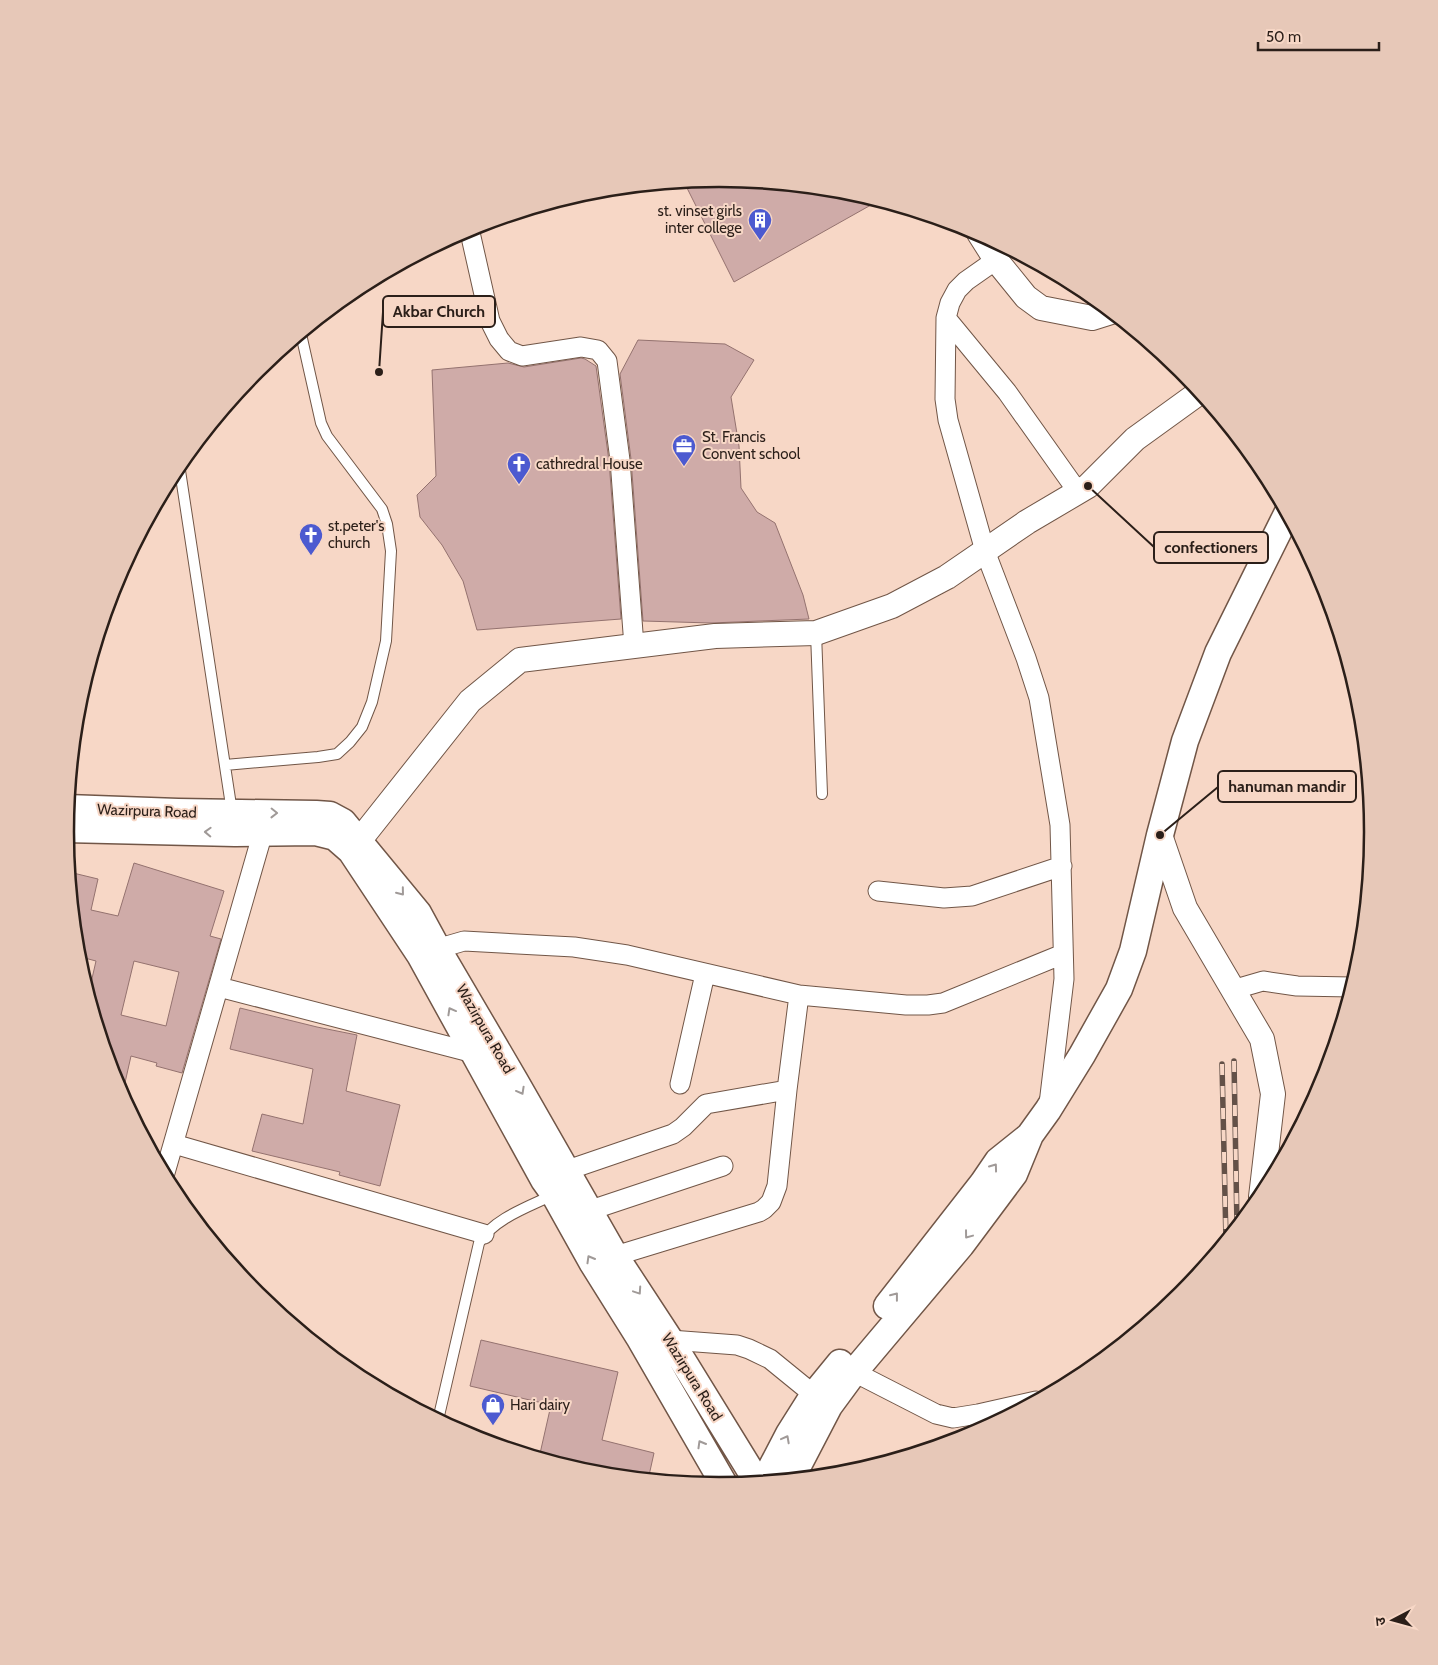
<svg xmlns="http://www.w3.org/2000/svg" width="1438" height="1665" viewBox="0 0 1438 1665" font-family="Cabin,'Noto Sans Devanagari',sans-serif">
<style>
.building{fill:#cfaba8;stroke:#94726f;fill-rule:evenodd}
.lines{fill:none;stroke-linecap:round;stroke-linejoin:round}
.service-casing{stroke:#715647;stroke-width:12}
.minor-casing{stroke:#715647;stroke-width:21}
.tertiary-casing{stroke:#715647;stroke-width:26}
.secondary-casing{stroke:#715647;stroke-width:29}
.service{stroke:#fff;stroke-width:10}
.minor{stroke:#fff;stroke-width:19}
.tertiary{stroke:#fff;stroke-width:24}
.secondary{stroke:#fff;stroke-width:26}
.rail-casing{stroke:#635148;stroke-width:5.5}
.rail{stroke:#f7d7c6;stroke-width:4;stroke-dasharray:11;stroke-linecap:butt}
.oneway{stroke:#a09a98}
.labels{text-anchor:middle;stroke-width:4;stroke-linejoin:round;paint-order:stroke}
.poi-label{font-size:15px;fill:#2b1f19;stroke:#f7d7c6;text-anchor:start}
.street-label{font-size:15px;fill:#2b1f19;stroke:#f7d7c6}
.rim{fill:none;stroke:#2b1f19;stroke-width:2.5}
.leader{fill:none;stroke:#2b1f19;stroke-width:2}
.callout-dot{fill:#2b1f19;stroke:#f7d7c6;stroke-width:2}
.callout{fill:#f7d7c6;stroke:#2b1f19;stroke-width:2}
.callout-label{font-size:16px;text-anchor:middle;font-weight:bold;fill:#2b1f19}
</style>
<rect width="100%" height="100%" fill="#f7d7c6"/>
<path class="building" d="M719 178 847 191 878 201 734 282 684 182Z
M638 340 725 344 754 360 731 397 739 446 741 488 757 512 775 523 803 595 809 619 711 623 643 621 631 459 620 374Z
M581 358 585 359 596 366 609 461 621 619 477 630 463 581 442 545 420 517 417 495 436 476 432 370 508 363 524 367Z
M134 863 224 891 210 936 221 939 182 1073 156 1066 157 1063 131 1056 122 1096 115 1083 88 996 96 961 77 956 69 872 98 879 91 910 118 916ZM134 961 179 972 166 1026 121 1015Z
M240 1008 317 1027 357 1035 346 1091 400 1105 380 1186 339 1175 340 1172 252 1151 262 1114 303 1124 313 1069 230 1049Z
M481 1340 618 1372 602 1440 654 1453 648 1480 591 1474 539 1458 551 1405 470 1386Z"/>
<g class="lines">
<g class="service-casing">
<path id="service" d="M179 464 232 812
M816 633 822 794
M225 765 318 757 337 754 350 742 362 727 372 702 386 641 391 551 387 524 382 509 327 436 321 423 301 334
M438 1420 479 1243C493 1219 528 1207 553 1195"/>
</g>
<g class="minor-casing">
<path id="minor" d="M469 228 490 321 499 339 509 351 522 356 581 347 598 350 607 361 620 460 634 646
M996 260 966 281 957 290 950 303 946 318 945 399 948 420 985 551 1026 658 1039 698 1060 825 1064 979 1049 1104
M946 318 1007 392 1078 492
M878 891 944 898 972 896 1062 866
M426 952 464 941 574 947 627 955 799 995 906 1005H928L943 1003 1063 954
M219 987 474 1053
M1232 990 1263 981 1297 986 1352 987
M680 1084 705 974
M174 1144 484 1234
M556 1174 673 1134 683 1127 706 1104 787 1090
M164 1176 263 832
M579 1214 723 1166
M615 1256 759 1212 764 1209 771 1202 777 1186 787 1090 799 995
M670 1340 737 1345 749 1349 770 1359 824 1403
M854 1372 936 1414 953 1418 978 1414 1036 1401"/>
</g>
<g class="tertiary-casing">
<path id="tertiary" d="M979 233 996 260 1026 297 1041 308 1092 318 1111 312
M1160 835 1185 908 1262 1039 1273 1094 1261 1197
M351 851 470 701 520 660 715 636 816 633 892 606 947 577 1027 522 1088 486 1135 439 1200 392"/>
</g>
<g class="secondary-casing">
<path id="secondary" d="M67 808 178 812 316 814 330 815 343 822 418 913 437 948 515 1081 615 1256 670 1340 758 1483
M65 829 235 833 315 832 335 837 351 851 420 955 544 1180 554 1194 592 1262 639 1337 725 1486
M887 1306 983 1183 998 1161 1028 1137
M791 1479 829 1406 854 1372 961 1245 1014 1174 1030 1135 1048 1110 1082 1055 1119 989 1133 951 1160 835 1185 741 1218 653 1287 514
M764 1482 789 1434 813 1396 840 1363"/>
</g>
<use href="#service" class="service"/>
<use href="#minor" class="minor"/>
<use href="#tertiary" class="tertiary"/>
<use href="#secondary" class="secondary"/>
<g class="rail-casing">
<path id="rail" d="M1234 1061 1237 1227
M1222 1064 1226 1241"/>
</g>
<use href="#rail" class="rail"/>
</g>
<defs><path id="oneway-chevron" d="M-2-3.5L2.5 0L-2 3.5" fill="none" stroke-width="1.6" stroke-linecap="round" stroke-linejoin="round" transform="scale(1.25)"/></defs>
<g class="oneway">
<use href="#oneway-chevron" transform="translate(274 813) rotate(1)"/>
<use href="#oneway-chevron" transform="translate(208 832) rotate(-178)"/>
<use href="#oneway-chevron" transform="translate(401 892) rotate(51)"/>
<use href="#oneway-chevron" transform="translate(451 1011) rotate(-119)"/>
<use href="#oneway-chevron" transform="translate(521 1091) rotate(61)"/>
<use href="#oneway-chevron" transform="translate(994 1167) rotate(-54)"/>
<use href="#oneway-chevron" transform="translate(968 1235) rotate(127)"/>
<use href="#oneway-chevron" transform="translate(590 1259) rotate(-120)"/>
<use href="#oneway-chevron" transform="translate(638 1291) rotate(56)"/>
<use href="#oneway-chevron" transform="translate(895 1296) rotate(-52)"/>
<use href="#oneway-chevron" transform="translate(786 1439) rotate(-62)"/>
<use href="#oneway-chevron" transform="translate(701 1444) rotate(-120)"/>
</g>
<defs>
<g id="building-pin" transform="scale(1.25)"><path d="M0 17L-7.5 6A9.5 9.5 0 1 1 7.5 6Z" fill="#4c5ad0" stroke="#f7d7c6"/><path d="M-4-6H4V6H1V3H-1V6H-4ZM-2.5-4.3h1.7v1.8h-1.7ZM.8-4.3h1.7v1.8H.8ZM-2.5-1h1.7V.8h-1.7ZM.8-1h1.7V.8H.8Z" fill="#fff"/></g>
<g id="office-pin" transform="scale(1.25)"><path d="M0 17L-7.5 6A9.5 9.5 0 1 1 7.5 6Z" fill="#4c5ad0" stroke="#f7d7c6"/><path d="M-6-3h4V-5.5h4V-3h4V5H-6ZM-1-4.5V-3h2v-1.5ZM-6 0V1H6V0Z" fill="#fff"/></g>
<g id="church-pin" transform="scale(1.25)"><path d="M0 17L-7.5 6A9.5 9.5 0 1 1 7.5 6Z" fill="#4c5ad0" stroke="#f7d7c6"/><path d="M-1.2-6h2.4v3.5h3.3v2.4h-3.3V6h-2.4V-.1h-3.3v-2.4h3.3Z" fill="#fff"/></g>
<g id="shop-pin" transform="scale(1.25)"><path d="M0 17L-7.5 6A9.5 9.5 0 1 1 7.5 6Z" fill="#4c5ad0" stroke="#f7d7c6"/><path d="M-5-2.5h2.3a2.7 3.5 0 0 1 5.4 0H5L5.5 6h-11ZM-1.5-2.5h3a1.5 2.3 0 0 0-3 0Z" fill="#fff"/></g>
</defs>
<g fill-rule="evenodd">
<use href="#building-pin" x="760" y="220"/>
<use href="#office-pin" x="684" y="446"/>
<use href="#church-pin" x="519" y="464"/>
<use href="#church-pin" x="311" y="535"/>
<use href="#shop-pin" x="493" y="1405"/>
</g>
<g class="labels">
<g class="poi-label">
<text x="742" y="216" text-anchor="end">st. vinset girls<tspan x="742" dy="17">inter college</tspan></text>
<text x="702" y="442">St. Francis<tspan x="702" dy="17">Convent school</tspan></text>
<text x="536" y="469">cathredral House</text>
<text x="328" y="531">st.peter's<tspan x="328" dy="17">church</tspan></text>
<text x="510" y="1410">Hari dairy</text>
</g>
<g class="street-label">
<text transform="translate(147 811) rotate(2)" y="5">Wazirpura Road</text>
<text transform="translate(485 1029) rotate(60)" y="5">Wazirpura Road</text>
<text transform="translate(692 1377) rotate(58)" y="5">Wazirpura Road</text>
</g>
</g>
<path d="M0 0H1438V1665H0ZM74 832a645 645 0 1 1 1290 0a645 645 0 1 1-1290 0Z" fill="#e7c8b8" fill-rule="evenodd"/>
<path class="rim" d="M74 832a645 645 0 1 1 1290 0a645 645 0 1 1-1290 0Z"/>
<path class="leader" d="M379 372L383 312M1088 486L1154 547M1160 835L1218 787"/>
<g class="callout-dot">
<circle cx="379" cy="372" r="5"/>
<circle cx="1088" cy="486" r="5"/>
<circle cx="1160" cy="835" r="5"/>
</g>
<g class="callout">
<rect x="383" y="296" width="112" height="31" rx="5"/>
<rect x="1154" y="532" width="114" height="31" rx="5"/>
<rect x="1218" y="771" width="138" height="31" rx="5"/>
</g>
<g class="callout-label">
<text x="439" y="317">Akbar Church</text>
<text x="1211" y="553">confectioners</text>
<text x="1287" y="792">hanuman mandir</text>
</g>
<g transform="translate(1393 1620) rotate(264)" stroke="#f7d7c6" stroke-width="4" paint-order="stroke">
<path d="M0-4L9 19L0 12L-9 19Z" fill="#2b1f19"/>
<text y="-8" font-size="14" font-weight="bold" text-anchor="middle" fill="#2b1f19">उ</text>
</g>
<path d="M1258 42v8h121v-8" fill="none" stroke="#2b1f19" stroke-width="2.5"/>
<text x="1266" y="42" font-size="15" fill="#2b1f19" stroke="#f7d7c6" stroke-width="4" paint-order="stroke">50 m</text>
</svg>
